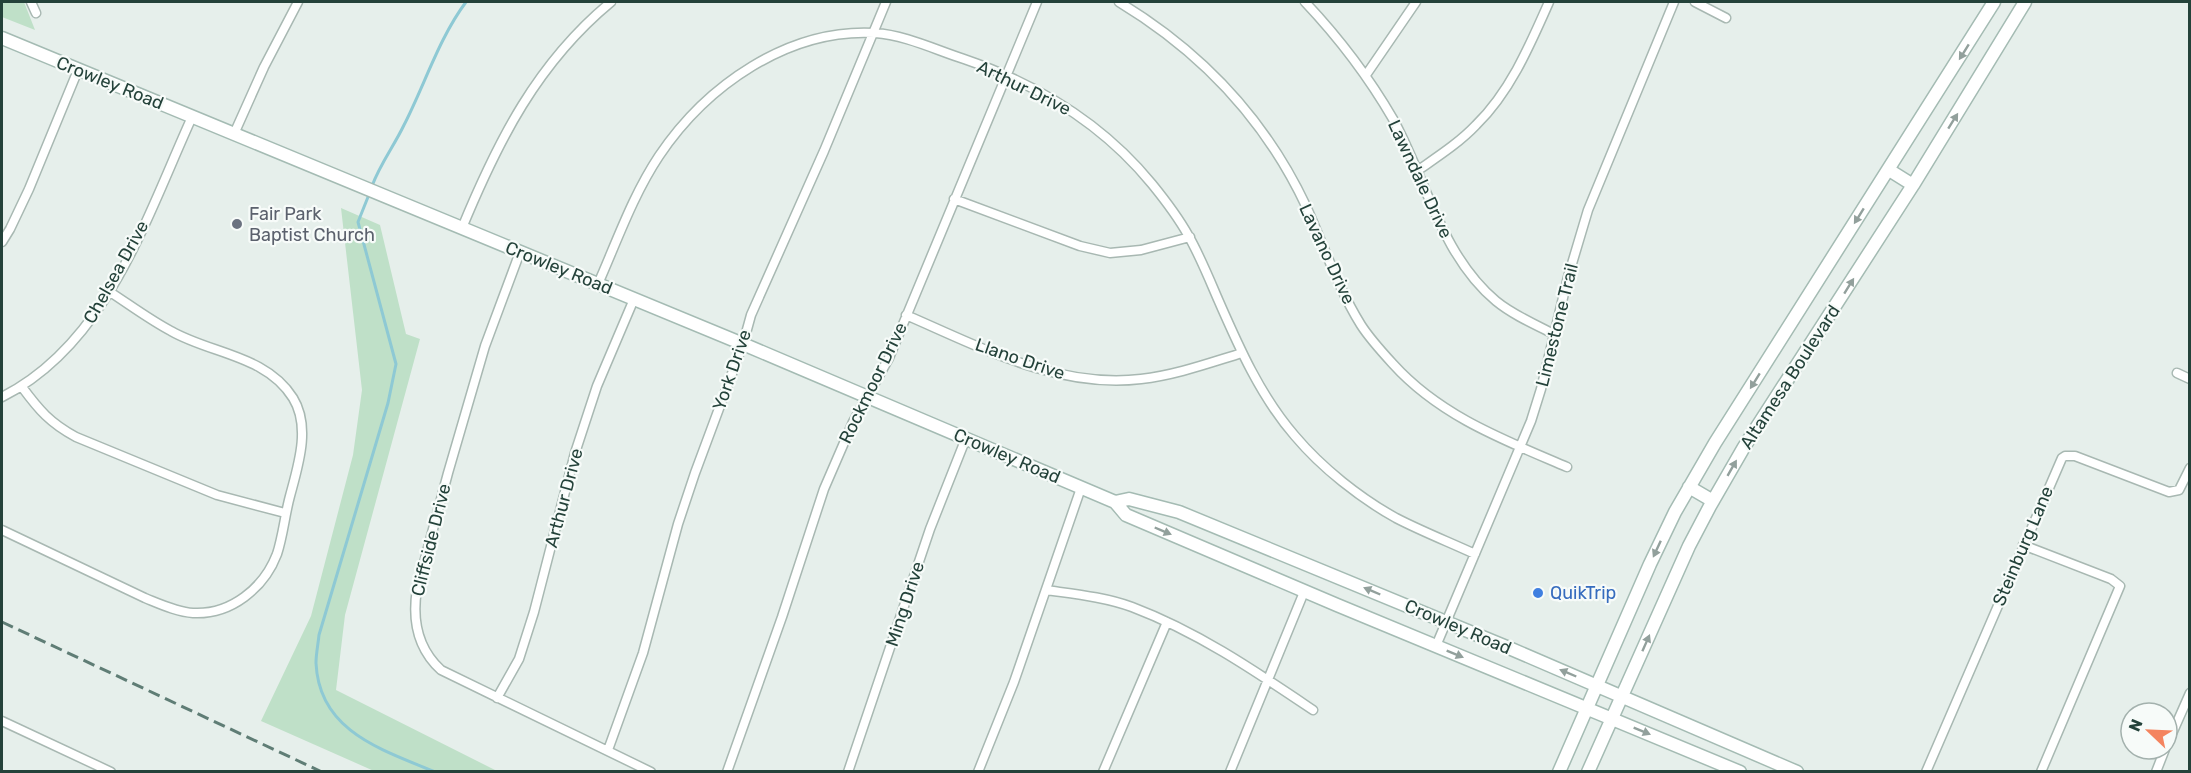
<svg xmlns="http://www.w3.org/2000/svg" width="2191" height="773" viewBox="0 0 2191 773" font-family="Rubik,sans-serif">
<style>
.green{fill:#bfe0c8}
.lines{fill:none;stroke-linecap:round;stroke-linejoin:round}
.stream{stroke:#8ec9d4;stroke-width:3}
.minor-casing{stroke:#a8b8b2;stroke-width:11}
.secondary-casing{stroke:#a4bbb3;stroke-width:15}
.minor{stroke:#fff;stroke-width:8}
.secondary{stroke:#fff;stroke-width:12}
.rail{stroke:#5f7d75;stroke-width:3;stroke-dasharray:12 6;stroke-linecap:butt}
.oneway{fill:#92a09c}
.worship-dot{fill:#6b7280;stroke:#f7fbf9;stroke-width:2}
.shop-dot{fill:#3f7fe0;stroke:#f7fbf9;stroke-width:2}
.labels{text-anchor:middle;stroke-width:4.5;stroke-linejoin:round;paint-order:stroke}
.street-label{font-size:18px;fill:#24423a;stroke:#f7fbf9}
.worship-label{font-size:18px;fill:#5b616d;stroke:#f7fbf9;text-anchor:start}
.shop-label{font-size:18px;fill:#366cbe;stroke:#f7fbf9;text-anchor:start}
</style>
<rect width="100%" height="100%" fill="#e6efeb"/>
<path class="green" d="M2 2H24L35 30 2 17Z
M341 208 380 225 406 334 420 339 345 615 336 690 497 771H374L261 721 311 616 353 455 362 390Z"/>
<g class="lines">
<path class="stream" d="M372 186C380 164 394 146 404 125 425 84 439 38 466 2
M370 192 358 222 396 364 388 403 319 635C318 645 316 654 316 663 319 732 383 750 435 772"/>
<g class="minor-casing">
<path id="minor" d="M31 2 36 13
M1119 2C1200 51 1265 119 1306 206 1324 246 1338 288 1361 325 1370 339 1382 352 1393 364 1440 416 1504 440 1567 467
M1305 2C1339 38 1368 76 1393 119 1426 179 1441 255 1496 301 1513 315 1536 325 1556 335
M1695 2 1726 18
M1366 75 1416 2
M234 134 264 67 298 2
M1417 171C1437 157 1459 143 1476 125 1510 92 1530 45 1549 2
M954 199 1080 246 1110 253 1141 250 1190 237
M462 228C498 141 537 63 611 2
M2 242 10 229 29 189 78 70
M520 252 485 346 448 473 417 589C412 620 417 648 441 670L651 772
M598 284C617 241 633 195 659 156 706 86 788 28 875 33 905 35 936 50 964 59 1037 84 1103 124 1152 184 1165 200 1178 217 1188 235 1199 254 1208 276 1217 297 1238 345 1260 396 1295 436 1322 468 1360 498 1396 518 1421 531 1449 542 1475 554
M906 315C980 347 1058 389 1141 379 1176 375 1209 363 1242 353
M2177 373 2190 379
M22 387C39 410 50 423 76 437L217 495 285 513
M2 397C107 344 146 218 192 117
M2 530 145 598C160 604 177 612 193 613 231 615 264 588 277 554 283 536 285 514 290 496 298 466 311 427 293 398 266 355 211 354 171 331 150 320 130 305 110 292
M2023 545 2111 579 2120 586 2041 772
M1046 590C1074 594 1105 597 1132 607 1198 632 1255 671 1313 710
M1436 646 1531 421 1541 389 1568 277 1588 210 1674 2
M497 698 519 659 534 612 575 453 597 386 634 299
M2 721 111 772
M2167 745 2190 693
M608 750 643 653 678 524 695 473 743 344 751 315 824 151 886 2
M727 772 782 617 824 489 853 422 889 358 1037 2
M848 772 930 529 966 438
M978 772 1014 682 1081 488
M1103 772 1167 622
M1230 772 1304 592
M1926 772 2062 458 2065 456H2075L2169 492 2179 490 2190 468
M2156 772 2165 749"/>
</g>
<g class="secondary-casing">
<path id="secondary" d="M2 38 743 344 1115 502 1126 515 1337 605 1740 772
M1889 170 1913 185
M1689 487 1713 501
M1115 502 1129 499 1179 512 1509 648 1797 772
M1559 772 1650 564 1675 512 1715 443 1994 2
M1588 772 1689 546 1710 506 1744 447 1913 185 2025 2"/>
</g>
<use href="#minor" class="minor"/>
<use href="#secondary" class="secondary"/>
<path class="rail" d="M2 622 322 772"/>
</g>
<defs><path id="oneway-solid" d="M-6-.8H1V-3.2L6.5 0L1 3.2V.8H-6Z" transform="scale(1.5)"/></defs>
<g class="oneway">
<use href="#oneway-solid" transform="translate(1964 52) rotate(122)"/>
<use href="#oneway-solid" transform="translate(1953 121) rotate(-58)"/>
<use href="#oneway-solid" transform="translate(1859 216) rotate(122)"/>
<use href="#oneway-solid" transform="translate(1849 286) rotate(-58)"/>
<use href="#oneway-solid" transform="translate(1755 381) rotate(122)"/>
<use href="#oneway-solid" transform="translate(1732 468) rotate(-60)"/>
<use href="#oneway-solid" transform="translate(1163 531) rotate(23)"/>
<use href="#oneway-solid" transform="translate(1657 549) rotate(115)"/>
<use href="#oneway-solid" transform="translate(1372 591) rotate(-157)"/>
<use href="#oneway-solid" transform="translate(1646 643) rotate(-66)"/>
<use href="#oneway-solid" transform="translate(1455 654) rotate(22)"/>
<use href="#oneway-solid" transform="translate(1568 673) rotate(-157)"/>
<use href="#oneway-solid" transform="translate(1642 731) rotate(22)"/>
</g>
<circle class="worship-dot" cx="237" cy="224" r="6"/>
<circle class="shop-dot" cx="1538" cy="593" r="6"/>
<g class="labels">
<g class="street-label">
<text transform="translate(110 83) rotate(22)" y="6">Crowley Road</text>
<text transform="translate(1024 88) rotate(26)" y="6">Arthur Drive</text>
<text transform="translate(1420 179) rotate(65)" y="6">Lawndale Drive</text>
<text transform="translate(1327 254) rotate(65)" y="6">Lavano Drive</text>
<text transform="translate(559 268) rotate(22)" y="6">Crowley Road</text>
<text transform="translate(116 272) rotate(-61)" y="6">Chelsea Drive</text>
<text transform="translate(1557 325) rotate(-76)" y="6">Limestone Trail</text>
<text transform="translate(1020 359) rotate(19)" y="6">Llano Drive</text>
<text transform="translate(732 370) rotate(-71)" y="6">York Drive</text>
<text transform="translate(1790 377) rotate(-57)" y="6">Altamesa Boulevard</text>
<text transform="translate(873 383) rotate(-64)" y="6">Rockmoor Drive</text>
<text transform="translate(1007 456) rotate(23)" y="6">Crowley Road</text>
<text transform="translate(564 498) rotate(-75)" y="6">Arthur Drive</text>
<text transform="translate(431 540) rotate(-76)" y="6">Cliffside Drive</text>
<text transform="translate(2023 546) rotate(-67)" y="6">Steinburg Lane</text>
<text transform="translate(905 604) rotate(-72)" y="6">Ming Drive</text>
<text transform="translate(1458 627) rotate(23)" y="6">Crowley Road</text>
</g>
<g class="worship-label">
<text x="249" y="220">Fair Park<tspan x="249" dy="21">Baptist Church</tspan></text>
</g>
<g class="shop-label">
<text x="1550" y="599">QuikTrip</text>
</g>
</g>
<rect width="2191" height="773" fill="none" stroke="#24423a" stroke-width="6"/>
<g transform="translate(2149 731) rotate(293)"><circle r="28" fill="#f7fbf9" stroke="#a3b1ad" stroke-width="1.5"/>
<path d="M0-4.5L10 22L0 15L-10 22Z" fill="#f4845f"/>
<text y="-9" font-size="16" font-weight="bold" text-anchor="middle" fill="#24423a">N</text>
</g>
</svg>
